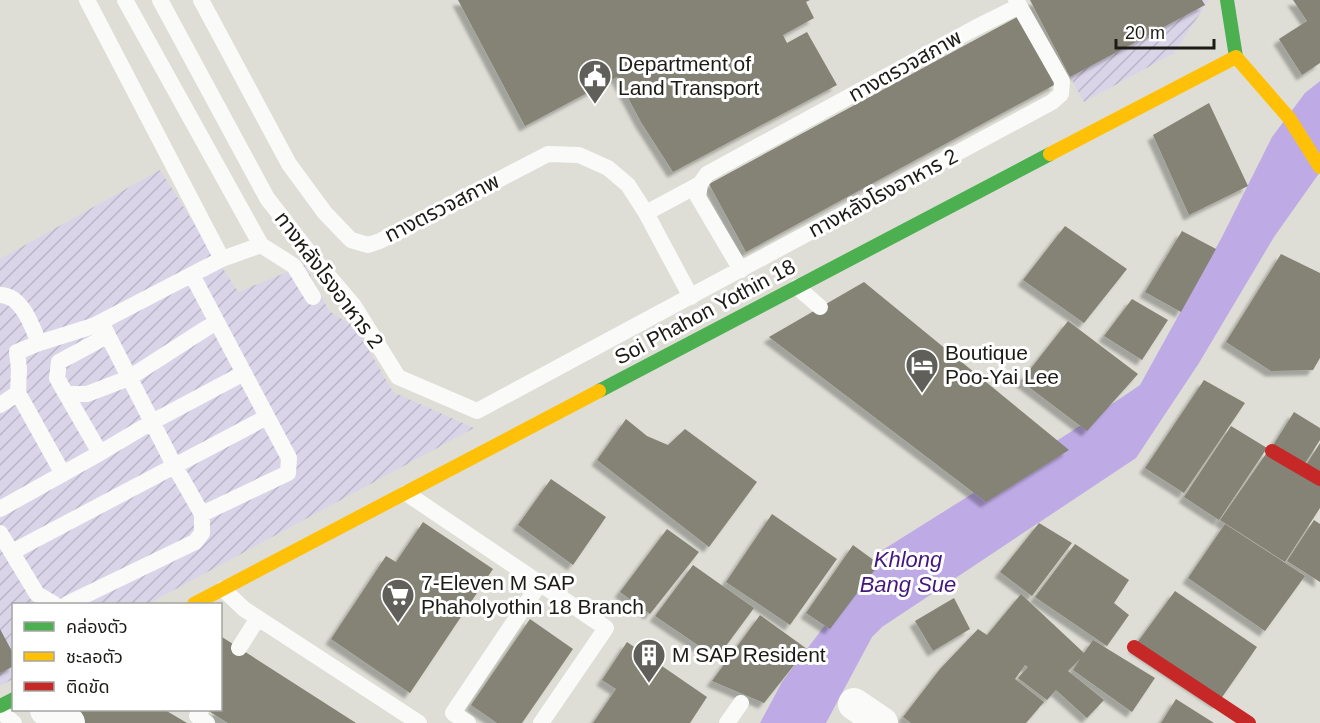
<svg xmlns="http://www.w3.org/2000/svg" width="1320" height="723" viewBox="0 0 1320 723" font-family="Arial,'Noto Sans Thai',sans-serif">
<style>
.garden{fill:url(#garden-furrows)}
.water{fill:#beabe6}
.building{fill:#848374;filter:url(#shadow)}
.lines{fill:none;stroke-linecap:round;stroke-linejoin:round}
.lane{stroke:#fafaf9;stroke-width:16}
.street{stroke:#fafaf9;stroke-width:32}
.fast{stroke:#4caf50;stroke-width:14}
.slow{stroke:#ffc107;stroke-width:14}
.jam{stroke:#c62828;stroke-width:14}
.labels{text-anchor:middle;stroke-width:6;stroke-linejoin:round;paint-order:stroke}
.poi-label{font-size:21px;fill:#1c1b16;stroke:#fff;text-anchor:start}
.street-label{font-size:21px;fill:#1c1b16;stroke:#fff}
.water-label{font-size:22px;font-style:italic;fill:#44177d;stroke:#fff}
</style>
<defs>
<pattern id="garden-furrows" width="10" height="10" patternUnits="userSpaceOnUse" patternTransform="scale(1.5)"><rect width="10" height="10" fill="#dad4e9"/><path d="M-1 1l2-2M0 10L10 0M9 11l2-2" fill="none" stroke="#bab5c7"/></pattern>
<filter id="shadow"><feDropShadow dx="-5.5" dy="5.5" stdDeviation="1.5" flood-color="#0004"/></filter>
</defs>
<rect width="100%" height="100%" fill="#deded6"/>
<path class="garden" d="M1195 0H1209L1174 53 1084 102 1070 77 1196 3Z
M160 170 238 292 305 265 329 311 356 328 393 392 474 428 148 604H14L13 679 0 686V259Z"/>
<path class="water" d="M1320 81V172L1274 237 1199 363 1136 458 882 627 872 637 826 723H760L782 682 881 551 1069 433 1140 385 1222 237 1272 137 1305 93Z"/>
<path class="building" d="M458 0H810L806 2 814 18 783 35 787 43 807 32 837 85 673 172 641 122 617 77 525 126Z
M1030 0H1202L1205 5 1070 77Z
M1293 0H1320V63L1302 75 1279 39 1307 21Z
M1019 16 1056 84 746 252 709 184Z
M1209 103 1248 186 1189 215 1153 135Z
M1065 226 1127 269 1084 323 1023 280Z
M1182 231 1216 249 1181 312 1145 292Z
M1281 254 1320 273V358L1313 370 1271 371 1226 342Z
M864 282 1069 450 986 502 769 337Z
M1132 299 1168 320 1142 360 1104 336Z
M1068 321 1138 374 1087 431 1021 381Z
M1204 380 1245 403 1184 493 1145 468Z
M1294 412 1320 428V440L1304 465 1272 447Z
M626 419 647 436 668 445 685 429 757 482 709 547 597 460Z
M1231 426 1267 448 1219 520 1184 497Z
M1320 443V473L1306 465Z
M1268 451 1320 485V508L1285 562 1220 520Z
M551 479 606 517 573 565 518 525Z
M772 514 837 559 790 625 726 582Z
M1314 520 1320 524V582L1287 561Z
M423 522 493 569 410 693 331 639 386 556 396 562Z
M1039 523 1072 543 1032 596 1000 572Z
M1225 524 1305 576 1265 631 1188 578Z
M667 529 699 552 650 614 620 592Z
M1075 544 1129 580 1114 603 1129 615 1107 646 1035 597Z
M853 545 879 564 830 629 806 613Z
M693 565 754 608 717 658 655 616Z
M1175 591 1257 647 1218 703 1134 647Z
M1021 594 1084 653 1093 640 1155 678 1132 712 1073 670 1080 659 1068 671 1104 700 1087 718 1056 690 1047 700 1018 678 1028 667 1025 665 1015 679 1044 702 1026 723H911L903 717 940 669 978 629 987 635Z
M954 598 970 629 933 651 915 621Z
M760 615 807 649 764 703 712 681Z
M530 619 573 649 522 723H497L471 705Z
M0 629 14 655V666L0 673Z
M222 637 356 723H228L207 710H220V639Z
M627 642 707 697 690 723H593L616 689 602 680Z
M1176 699 1214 723H1161Z
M59 710H165L187 723H73Z"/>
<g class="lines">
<path class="lane" d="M87 0 222 259
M125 0 261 245
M160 0 267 198 314 259 354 306 398 377 477 411 1052 102 1061 94 1062 81 1016 0
M201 0 289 164 325 213 351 240 368 245 380 241 548 154 579 155 608 168 628 185 646 213 691 297
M646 213 700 184
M741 270 698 197 700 184 707 174 975 28 1019 6
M192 275 289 458 288 473 202 514
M797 287 820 307
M0 295C22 295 32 326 39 343
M107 336 59 362 57 378 66 394H87L129 378 216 322
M66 394 100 453
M0 405 18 393
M63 474 18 393 19 369 17 352 39 343 93 326 222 259 261 245 294 266 313 297
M406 493 606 628 541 723
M0 509 100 453 152 422 244 373
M0 533 37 594 54 604
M12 552 267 417
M223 589 244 609 419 723
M67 604 195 542 202 533V514L174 465 101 322
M239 648 258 618
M201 710 197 716 207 723
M0 711 14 723
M468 723 453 713 540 583
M727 723 741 703"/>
<path class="street" d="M854 704 882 723
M46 710 69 723"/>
<path class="fast" d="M1227 0 1236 57
M599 391 1050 154
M0 706 14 699"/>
<path class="slow" d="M1236 57 1289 118 1320 167
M1050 154 1236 57
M194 604 599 391"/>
<path class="jam" d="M1272 451 1320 479
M1134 647 1249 723"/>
</g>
<defs>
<g id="civic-pin" transform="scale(1.725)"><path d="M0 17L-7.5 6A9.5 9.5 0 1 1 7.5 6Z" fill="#605f59" stroke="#fff"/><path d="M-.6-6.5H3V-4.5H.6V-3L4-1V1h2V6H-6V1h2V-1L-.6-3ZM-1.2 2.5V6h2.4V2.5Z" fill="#fff"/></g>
<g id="hotel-pin" transform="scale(1.725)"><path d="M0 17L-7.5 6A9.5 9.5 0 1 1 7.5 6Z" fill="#605f59" stroke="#fff"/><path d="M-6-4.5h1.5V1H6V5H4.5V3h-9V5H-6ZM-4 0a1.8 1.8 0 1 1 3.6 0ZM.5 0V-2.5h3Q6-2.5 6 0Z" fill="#fff"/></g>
<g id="supermarket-pin" transform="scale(1.725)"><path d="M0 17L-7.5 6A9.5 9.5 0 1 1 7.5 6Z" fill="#605f59" stroke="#fff"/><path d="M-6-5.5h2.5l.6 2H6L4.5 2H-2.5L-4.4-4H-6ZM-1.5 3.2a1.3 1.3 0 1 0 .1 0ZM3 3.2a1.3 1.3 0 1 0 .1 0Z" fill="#fff"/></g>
<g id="building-pin" transform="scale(1.725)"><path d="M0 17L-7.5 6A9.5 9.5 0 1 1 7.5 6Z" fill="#605f59" stroke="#fff"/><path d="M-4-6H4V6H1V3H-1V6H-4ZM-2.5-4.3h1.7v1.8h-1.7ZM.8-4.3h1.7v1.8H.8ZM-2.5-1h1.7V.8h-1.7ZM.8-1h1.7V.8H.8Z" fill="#fff"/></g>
</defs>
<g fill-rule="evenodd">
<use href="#civic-pin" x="595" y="76"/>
<use href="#hotel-pin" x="922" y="365"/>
<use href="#supermarket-pin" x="398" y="595"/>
<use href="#building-pin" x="649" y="655"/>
</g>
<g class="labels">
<g class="poi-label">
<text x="618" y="71">Department of<tspan x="618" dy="24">Land Transport</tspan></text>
<text x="945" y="360">Boutique<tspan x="945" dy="24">Poo-Yai Lee</tspan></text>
<text x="421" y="590">7-Eleven M SAP<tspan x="421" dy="24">Phaholyothin 18 Branch</tspan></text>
<text x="672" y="662">M SAP Resident</text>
</g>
<g class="street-label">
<text transform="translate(905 66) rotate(-29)" y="7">ทางตรวจสภาพ</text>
<text transform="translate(883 193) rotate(-28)" y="7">ทางหลังโรงอาหาร 2</text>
<text transform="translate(442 208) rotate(-27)" y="7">ทางตรวจสภาพ</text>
<text transform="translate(329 280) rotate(53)" y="7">ทางหลังโรงอาหาร 2</text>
<text transform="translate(705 312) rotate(-28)" y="7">Soi Phahon Yothin 18</text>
</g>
<g class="water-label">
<text x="908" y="567">Khlong<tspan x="908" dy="25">Bang Sue</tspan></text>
</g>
</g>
<rect x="12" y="603" width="210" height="108" fill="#ffffff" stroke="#a4a4a2" stroke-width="1.5"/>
<rect x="24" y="622" width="30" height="9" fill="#4caf50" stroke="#a4a4a2" stroke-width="1.5"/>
<text x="66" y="633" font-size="18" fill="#1c1b16">คล่องตัว</text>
<rect x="24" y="652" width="30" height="9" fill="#ffc107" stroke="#a4a4a2" stroke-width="1.5"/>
<text x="66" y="663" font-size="18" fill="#1c1b16">ชะลอตัว</text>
<rect x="24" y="682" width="30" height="9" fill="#c62828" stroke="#a4a4a2" stroke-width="1.5"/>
<text x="66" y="693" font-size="18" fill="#1c1b16">ติดขัด</text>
<path d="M1116 39v9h98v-9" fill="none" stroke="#1c1b16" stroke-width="3"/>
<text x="1125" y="39" font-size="18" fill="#1c1b16" stroke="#ffffff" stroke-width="4.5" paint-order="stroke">20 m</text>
</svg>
